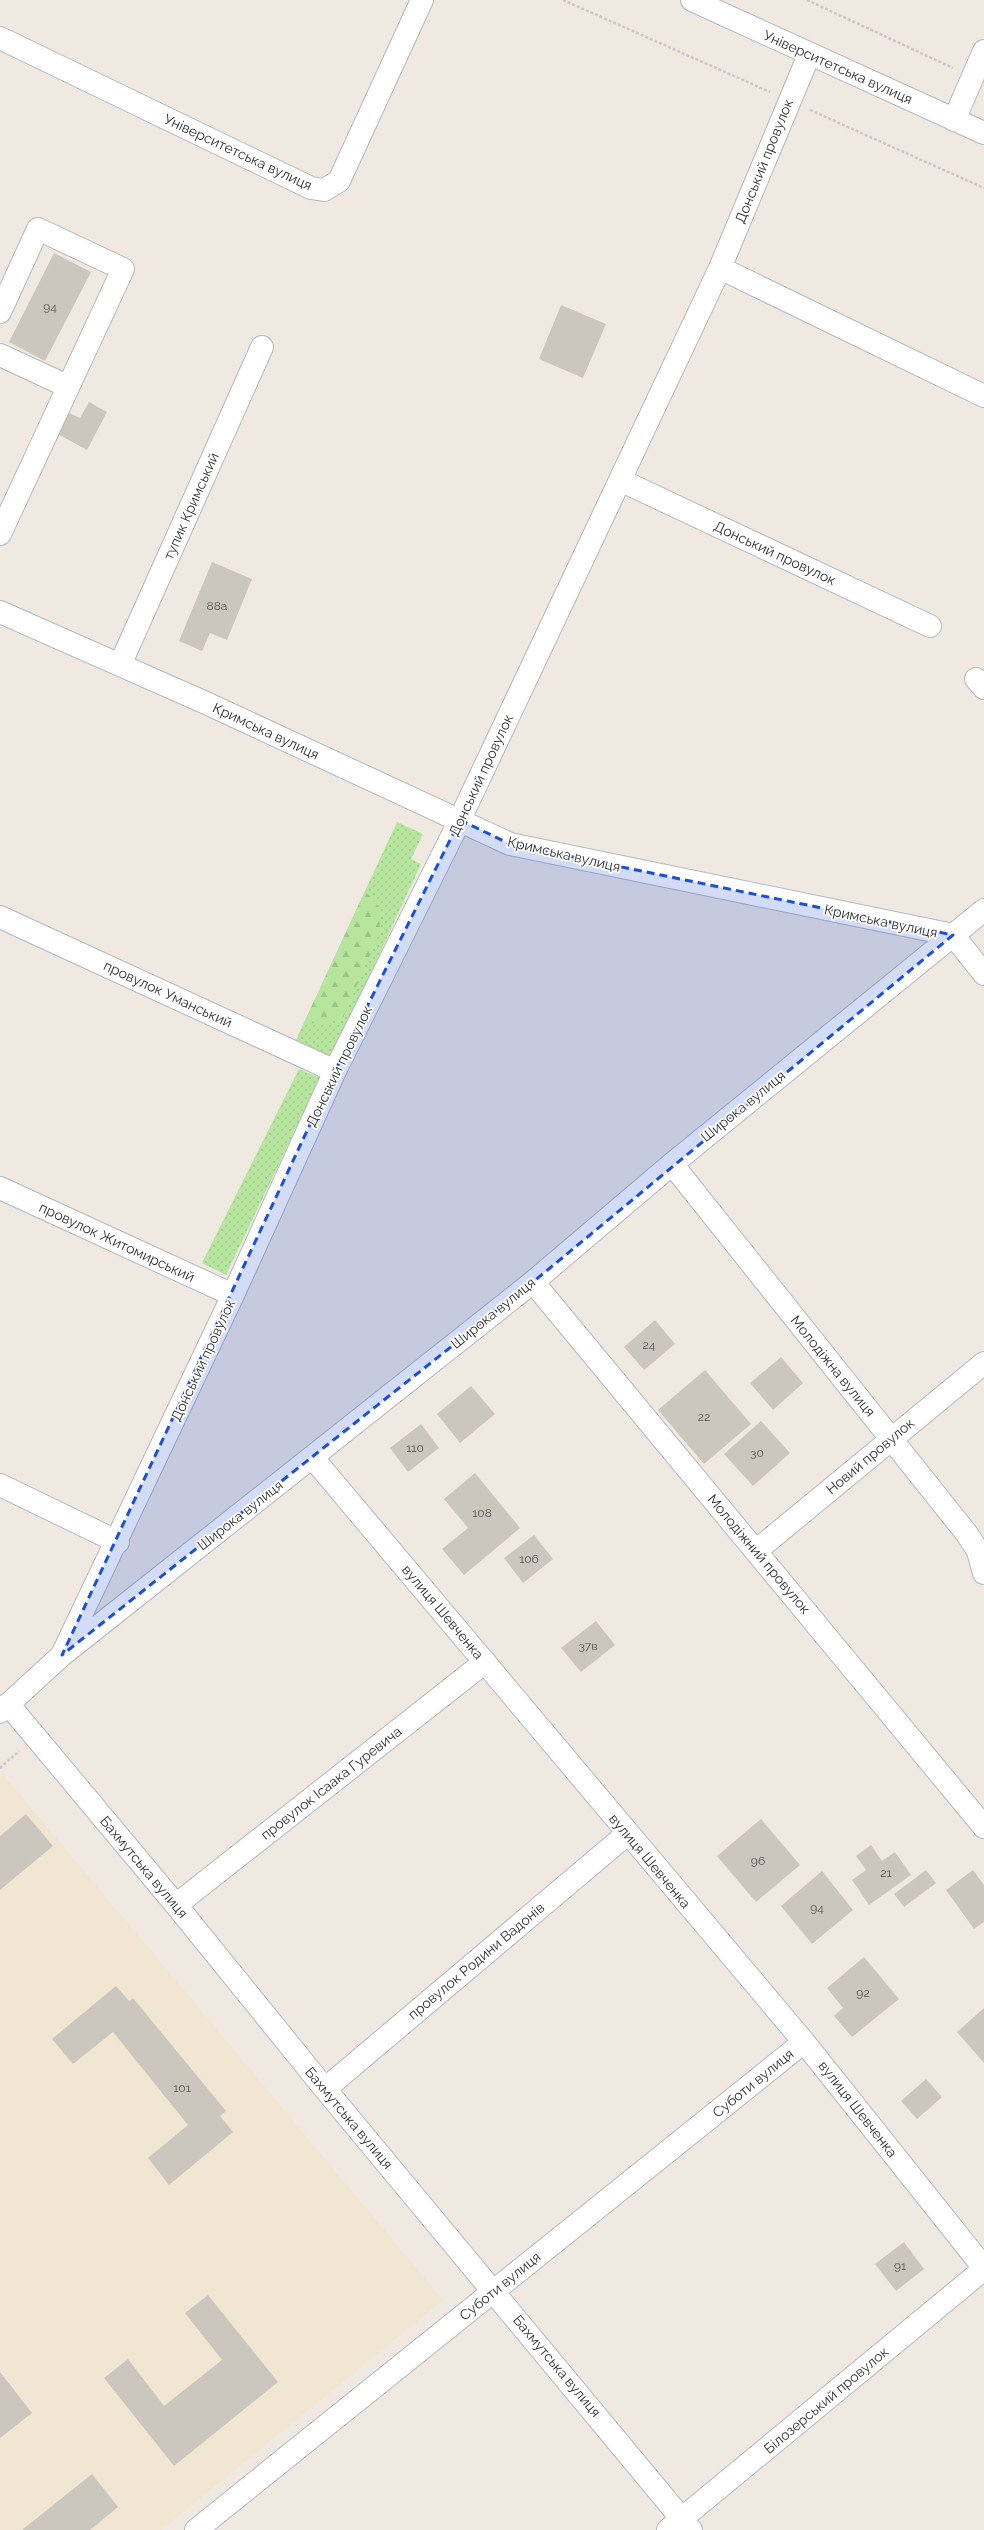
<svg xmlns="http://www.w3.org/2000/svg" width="984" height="2530" viewBox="0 0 984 2530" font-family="Raleway,sans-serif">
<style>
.education{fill:#f0e6d1}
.grass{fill:url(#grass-dots)}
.forest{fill:url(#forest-firs)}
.building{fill:#cbc7bf}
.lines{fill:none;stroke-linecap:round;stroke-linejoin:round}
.minor-casing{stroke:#b4b7c1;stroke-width:24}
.path{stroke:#c9c9c9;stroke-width:2.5;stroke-dasharray:3 2;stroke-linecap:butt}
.minor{stroke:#fff;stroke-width:22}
.marked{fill:#1d4ed8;fill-opacity:0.2;stroke:#1d4ed8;stroke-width:3;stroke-dasharray:8 5;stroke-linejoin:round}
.labels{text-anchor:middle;stroke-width:3.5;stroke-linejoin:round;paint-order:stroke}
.number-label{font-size:12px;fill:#555452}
.street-label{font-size:14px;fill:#2e2e2e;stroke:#fff}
</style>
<defs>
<pattern id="grass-dots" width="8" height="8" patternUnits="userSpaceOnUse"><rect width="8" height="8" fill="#b6e59e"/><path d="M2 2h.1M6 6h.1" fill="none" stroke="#9dc588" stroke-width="1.8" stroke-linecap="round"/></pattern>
<pattern id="forest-firs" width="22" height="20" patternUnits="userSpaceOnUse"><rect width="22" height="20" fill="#b6e59e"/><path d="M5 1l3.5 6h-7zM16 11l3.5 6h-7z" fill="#9dc588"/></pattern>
</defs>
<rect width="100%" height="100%" fill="#efe9e1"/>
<path class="education" d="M2 1773 443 2300 161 2530H0V1775Z"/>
<path class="grass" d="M397 822 423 834 411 859 421 864 332 1057 296 1040Z
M299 1069 320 1078 226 1275 202 1263Z"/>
<path class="forest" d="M365 891 379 907 380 931 343 1018 326 1024 304 1023Z"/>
<path class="building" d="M54 253 91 272 45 361 9 342Z
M561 305 606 324 583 378 539 359Z
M89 402 107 412 87 450 54 432 65 411 80 418Z
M212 562 252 579 227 640 210 633 202 651 179 641Z
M655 1320 675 1344 644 1370 624 1347Z
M781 1357 803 1383 773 1410 750 1383Z
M705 1370 751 1424 704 1464 658 1410Z
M471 1386 495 1414 460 1443 437 1414Z
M761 1421 790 1453 753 1486 724 1454Z
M421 1424 439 1448 408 1472 390 1448Z
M475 1473 520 1528 464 1575 442 1549 468 1528 444 1499Z
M534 1535 553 1559 523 1583 504 1558Z
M596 1621 615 1645 581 1672 561 1648Z
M26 1814 53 1846 0 1890V1836Z
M761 1819 800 1865 756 1902 717 1856Z
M871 1845 882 1861 895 1852 911 1875 869 1905 852 1880 866 1870 856 1856Z
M926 1870 936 1883 904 1907 894 1894Z
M973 1870 984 1885V1922L974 1929 946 1890Z
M822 1871 853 1910 812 1944 781 1906Z
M864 1957 899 1999 852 2037 834 2016 843 2008 827 1988Z
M116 1986 129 2001 133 1998 226 2111 220 2116 233 2132 169 2185 148 2158 188 2125 113 2032 73 2064 52 2039Z
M984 2008V2063L957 2032Z
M926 2079 942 2097 917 2119 901 2101Z
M904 2242 924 2269 896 2291 875 2264Z
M208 2295 278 2382 174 2466 104 2378 128 2359 164 2406 222 2360 185 2313Z
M0 2372 32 2413 0 2438Z
M92 2474 118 2507 90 2530H22Z"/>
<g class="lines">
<g class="minor-casing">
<path id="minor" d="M692 0 984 133
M0 38 311 188 324 190 339 181 422 0
M954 120 984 51
M720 268 984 396
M0 312 38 229 123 269 0 534
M0 355 67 386
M620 480 930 626
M0 612 206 703 510 844 953 935 984 974
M120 665 262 347
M976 679 984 688
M0 917 335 1071
M672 1164 967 1534 978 1551 984 1573
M0 1188 233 1295
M533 1282 984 1827
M312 1457 804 2042 984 2268
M0 1485 118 1542
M757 1550 984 1363
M62 1655 233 1295 335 1071 453 834 720 268 809 55
M8 1704 176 1905 325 2089 691 2530
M0 1712 62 1655 533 1282 672 1164 984 910
M176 1905 485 1662
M325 2089 627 1834
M196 2530 804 2042
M668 2530 984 2269"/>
</g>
<path class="path" d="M563 0 770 92
M807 0 953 68
M810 110 984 188
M0 1768 19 1751"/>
<use href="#minor" class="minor"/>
</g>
<path class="marked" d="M460 820 510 844 953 935 533 1282 62 1655 335 1071Z"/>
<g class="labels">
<g class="number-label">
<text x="50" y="311">94</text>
<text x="217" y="610">88а</text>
<text x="649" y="1349">24</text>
<text x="704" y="1421">22</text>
<text x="415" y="1452">110</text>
<text x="757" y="1457">30</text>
<text x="482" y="1517">108</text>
<text x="529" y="1563">106</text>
<text x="588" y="1650">37в</text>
<text x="758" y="1865">96</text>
<text x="886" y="1877">21</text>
<text x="817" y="1912">94</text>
<text x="863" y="1997">92</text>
<text x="182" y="2092">101</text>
<text x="900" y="2270">91</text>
</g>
<g class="street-label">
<text transform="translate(838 67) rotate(24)" y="5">Університетська вулиця</text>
<text transform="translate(238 152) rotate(25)" y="5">Університетська вулиця</text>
<text transform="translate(764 161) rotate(-68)" y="5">Донський провулок</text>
<text transform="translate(191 506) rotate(-66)" y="5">тупик Кримський</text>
<text transform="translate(775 553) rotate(25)" y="5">Донський провулок</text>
<text transform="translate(266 731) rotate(25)" y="5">Кримська вулиця</text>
<text transform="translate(481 775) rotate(-65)" y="5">Донський провулок</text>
<text transform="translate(564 854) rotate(13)" y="5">Кримська вулиця</text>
<text transform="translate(881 921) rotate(12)" y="5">Кримська вулиця</text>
<text transform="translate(168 994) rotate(25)" y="5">провулок Уманський</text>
<text transform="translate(339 1066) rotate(-64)" y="5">Донський провулок</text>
<text transform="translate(743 1106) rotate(-39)" y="5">Широка вулиця</text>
<text transform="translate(117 1242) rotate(25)" y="5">провулок Житомирський</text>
<text transform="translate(493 1313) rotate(-39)" y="5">Широка вулиця</text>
<text transform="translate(203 1360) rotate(-65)" y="5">Донський провулок</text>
<text transform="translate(833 1366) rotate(51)" y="5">Молодіжна вулиця</text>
<text transform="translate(870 1456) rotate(-40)" y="5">Новий провулок</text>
<text transform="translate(240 1515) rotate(-38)" y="5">Широка вулиця</text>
<text transform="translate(759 1554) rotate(50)" y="5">Молодіжний провулок</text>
<text transform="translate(443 1612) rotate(50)" y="5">вулиця Шевченка</text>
<text transform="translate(331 1783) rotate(-38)" y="5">провулок Ісаака Гуревича</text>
<text transform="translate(650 1861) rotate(50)" y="5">вулиця Шевченка</text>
<text transform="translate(144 1867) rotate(50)" y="5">Бахмутська вулиця</text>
<text transform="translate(476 1961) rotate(-40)" y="5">провулок Родини Вадонів</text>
<text transform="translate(753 2083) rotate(-39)" y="5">Суботи вулиця</text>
<text transform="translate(858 2109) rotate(52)" y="5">вулиця Шевченка</text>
<text transform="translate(349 2118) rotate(50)" y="5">Бахмутська вулиця</text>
<text transform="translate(500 2286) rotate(-39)" y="5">Суботи вулиця</text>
<text transform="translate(557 2366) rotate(50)" y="5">Бахмутська вулиця</text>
<text transform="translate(826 2400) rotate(-40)" y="5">Білозерський провулок</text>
</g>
</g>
</svg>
